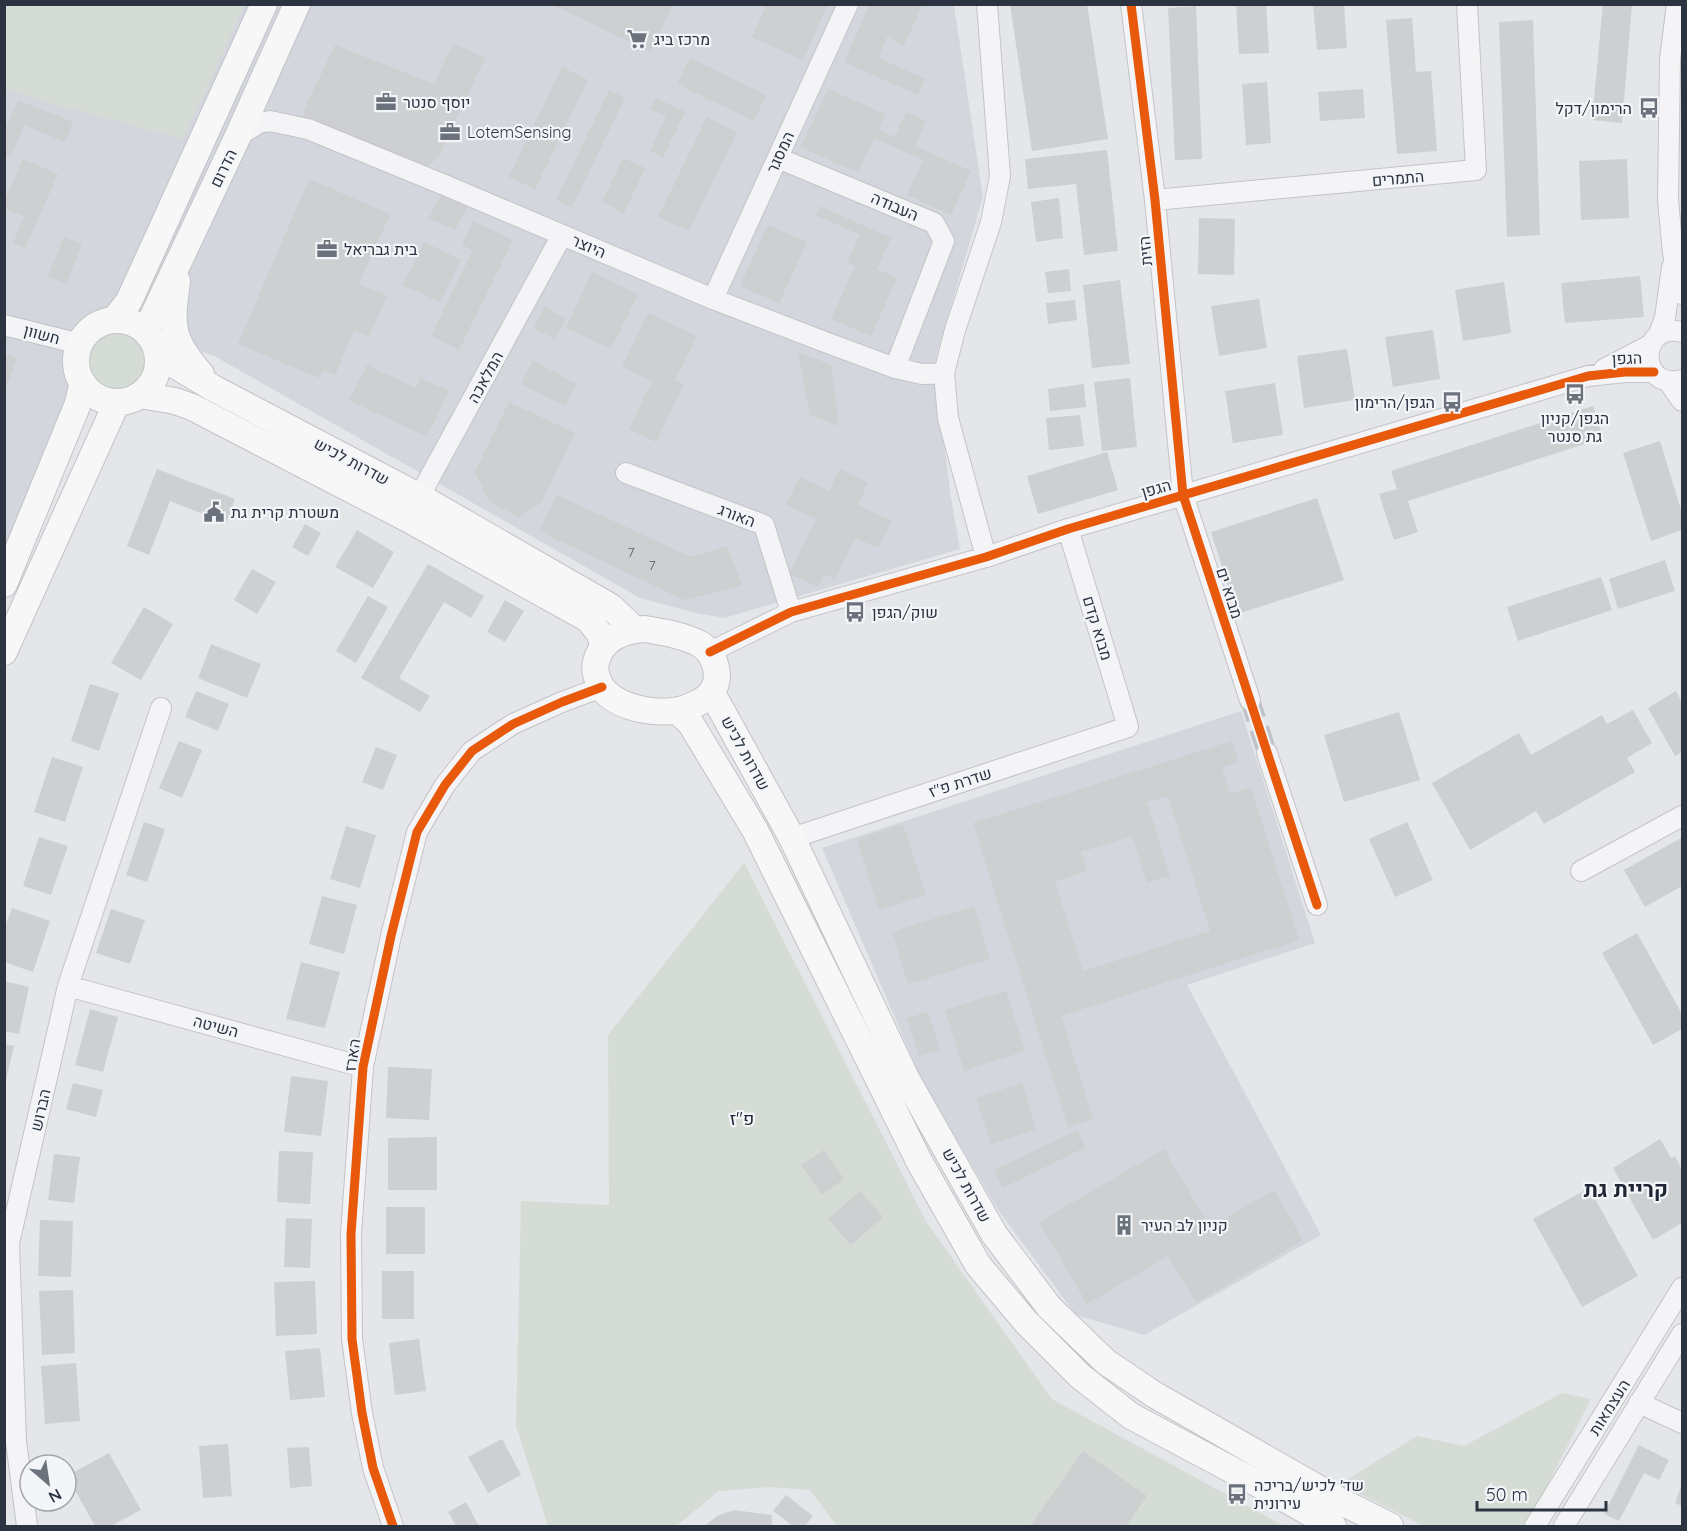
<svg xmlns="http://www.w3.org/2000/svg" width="1687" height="1531" viewBox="0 0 1687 1531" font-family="Quicksand,Heebo,sans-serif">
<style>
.built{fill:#d3d6dc}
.green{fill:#d5dcd5}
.building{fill:#cdcfd1;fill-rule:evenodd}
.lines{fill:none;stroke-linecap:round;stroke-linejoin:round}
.minor-tunnel{stroke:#bfc2c8;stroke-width:20;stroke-dasharray:20 10;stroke-linecap:butt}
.minor-casing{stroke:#c2c4c7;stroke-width:22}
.major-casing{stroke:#c1c3c7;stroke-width:28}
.minor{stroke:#f4f4f6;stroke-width:20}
.major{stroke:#f7f7f8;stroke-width:26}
.cycleway-casing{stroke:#f3f5f8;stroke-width:13}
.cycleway{stroke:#e8590c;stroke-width:9}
.labels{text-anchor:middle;stroke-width:4.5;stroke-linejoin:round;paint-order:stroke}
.number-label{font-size:14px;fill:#555c66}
.poi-label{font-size:16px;fill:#2c3442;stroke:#f3f5f8;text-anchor:start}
.street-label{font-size:16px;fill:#2c3442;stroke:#f3f5f8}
.neighbourhood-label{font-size:18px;fill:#1e2533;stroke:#f3f5f8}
.district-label{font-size:22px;font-weight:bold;fill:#1e2533;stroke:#f3f5f8}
</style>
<rect width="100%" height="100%" fill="#e4e6e9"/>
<path class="built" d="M5 5H954L983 197 934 364 951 498 960 549 724 618 696 613 640 598 216 357 104 313 5 555Z
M1241 711 1315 943 1187 985 1321 1235 1144 1335 1076 1315 998 1210 920 1076 822 848Z"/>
<path class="green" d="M5 4H245V5L183 139 46 102 5 88Z
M85 361a31 31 0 1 1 62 0a31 31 0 1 1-62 0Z
M744 863 927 1223 1052 1399 1284 1526H837L810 1490 770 1487 719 1491 676 1526H548L516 1426 521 1201 609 1205 608 1035Z
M1562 1393 1591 1399 1527 1526H1424L1340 1484 1417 1436 1464 1446Z"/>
<path class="building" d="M551 4H673L651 52Z
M767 4H828L803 60 752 37Z
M870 4H923L904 45 887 37 878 58 925 79 918 95 844 62Z
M1010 4H1087L1108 139 1032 151Z
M1236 4H1266L1269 53 1239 54Z
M1313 4H1344L1347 48 1317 50Z
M1603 4H1632L1622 123 1592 120Z
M1196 6 1202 159 1175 160 1168 8Z
M1412 18 1416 72 1431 71 1437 151 1397 154 1386 20Z
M1533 20 1540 235 1507 237 1499 22Z
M453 43 485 58 439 156 431 164 419 168 305 119 304 110 335 45 434 84Z
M690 58 766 95 754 121 677 84Z
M562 67 588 80 535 189 509 177Z
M1267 82 1271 143 1246 145 1242 84Z
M828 89 885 114 878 130 895 137 906 112 926 121 915 146 971 171 951 215 907 195 923 160 874 138 858 173 801 147Z
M1363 89 1365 118 1320 121 1318 92Z
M609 90 625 98 572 207 556 200Z
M656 98 685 112 663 157 650 151 666 117 650 109Z
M18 100 73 122 65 142 24 125 11 157 4 154V133Z
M707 117 737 132 689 231 658 217Z
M1107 150 1118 251 1084 255 1076 184 1028 189 1025 159Z
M623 158 645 168 624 213 602 202Z
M23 159 58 174 25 248 13 243 24 216 4 208V202Z
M1627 159 1629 218 1581 220 1579 161Z
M309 179 390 214 359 284 387 296 369 336 354 330 335 375 323 370 319 378 238 344Z
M441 194 467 207 455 230 429 218Z
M1059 198 1063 238 1036 242 1031 202Z
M820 206 891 238 877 269 897 278 871 336 831 319 855 266 847 263 860 235 816 215Z
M1199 218 1235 219 1234 275 1198 274Z
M473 221 513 240 459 350 431 336 473 250 462 245Z
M768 225 807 242 779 303 740 286Z
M64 237 82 244 66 284 48 276Z
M424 242 461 260 440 302 403 285Z
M1069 269 1071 291 1048 293 1045 272Z
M592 272 638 294 611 349 566 328Z
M1640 276 1644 317 1565 323 1561 283Z
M1120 280 1130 364 1092 368 1083 285Z
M1504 282 1511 333 1463 341 1455 290Z
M1259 299 1267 348 1219 356 1211 306Z
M1075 300 1077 320 1048 324 1046 303Z
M544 307 566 318 555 339 534 328Z
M648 313 697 336 675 380 684 384 656 442 629 429 652 381 622 367Z
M1433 330 1440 379 1393 387 1385 337Z
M1347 349 1355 400 1304 408 1297 356Z
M798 352 831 365 839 426 810 415Z
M4 354 17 358 5 390H4Z
M533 361 577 384 565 406 521 384Z
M367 365 416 388 421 378 449 391 427 437 349 400Z
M1130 378 1137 447 1102 451 1094 382Z
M1275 383 1283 435 1233 443 1225 391Z
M1084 384 1086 407 1050 411 1048 389Z
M509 402 575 433 541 503 519 517 489 501 475 472Z
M1593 406 1603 438 1408 501 1418 532 1394 540 1379 494 1397 489 1391 471Z
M1080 415 1084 446 1049 450 1046 418Z
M1660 441 1682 513V530L1651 541 1623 453Z
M1107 452 1118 490 1038 514 1027 476Z
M157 469 235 499 226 523 170 501 149 555 127 546Z
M840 469 868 483 858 505 892 521 878 548 855 538 835 579 824 574 818 587 789 574 816 519 786 505 800 477 829 491Z
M557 495 691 557 727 546 742 586 684 600 539 531Z
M1317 498 1344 580 1237 614 1211 532Z
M305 524 321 533 308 556 292 547Z
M357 530 394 552 373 588 335 567Z
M1665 560 1675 591 1618 609 1609 579Z
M428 564 484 596 471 618 444 602 399 678 430 696 420 712 361 678Z
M252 569 276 582 257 614 234 600Z
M1601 577 1612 610 1518 641 1507 607Z
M368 596 388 607 356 663 336 651Z
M505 600 524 611 505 642 487 632Z
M144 607 173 624 141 680 111 663Z
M211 644 261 664 247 698 198 678Z
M90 684 119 693 99 751 71 741Z
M196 691 229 704 218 731 185 717Z
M1676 691 1682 703V752L1675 756 1648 708Z
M1633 710 1652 743 1627 758 1635 772 1544 824 1536 811 1470 850 1432 783 1519 733 1531 755 1602 715 1607 724Z
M1399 712 1420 780 1344 802 1324 735Z
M179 741 202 750 182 798 159 788Z
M1232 741 1239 762 1222 767 1230 794 1251 787 1299 940 1061 1016 1093 1119 1068 1127 973 823ZM1168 796 1210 931 1083 971 1055 882 1087 871 1081 852 1132 836 1147 883 1170 876 1147 802Z
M376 747 397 755 383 790 362 782Z
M52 757 83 767 65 822 34 812Z
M144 822 165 829 147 882 126 875Z
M1407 822 1433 880 1395 897 1369 839Z
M903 824 926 895 879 910 857 839Z
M346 826 376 835 360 888 330 879Z
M39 837 68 846 51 895 23 886Z
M1681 838 1682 886 1645 907 1624 870Z
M322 896 357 905 344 954 309 944Z
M974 906 990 959 908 984 892 932Z
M12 908 50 921 33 972 4 962V929Z
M111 909 145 920 130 964 96 953Z
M1637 933 1682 1014V1029L1653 1045 1602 953Z
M301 962 340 972 325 1028 286 1019Z
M4 981 29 987 19 1034 4 1031Z
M1006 991 1025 1051 964 1071 945 1010Z
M90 1009 118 1017 103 1072 75 1065Z
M928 1012 940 1050 919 1056 907 1018Z
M4 1044 14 1046 5 1084H4Z
M388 1067 432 1069 429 1120 386 1118Z
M291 1076 328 1081 321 1136 284 1132Z
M73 1083 103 1090 96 1117 66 1109Z
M1022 1083 1036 1129 991 1144 976 1098Z
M1077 1130 1086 1147 1003 1188 994 1170Z
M437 1137V1190H388V1138Z
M1660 1139 1671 1158 1675 1156 1682 1170V1223L1653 1240 1613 1168Z
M1164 1149 1210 1227 1274 1190 1303 1240 1196 1303 1168 1256 1087 1304 1039 1222Z
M824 1150 844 1179 822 1195 801 1165Z
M279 1151 313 1152 310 1204 277 1202Z
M54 1154 80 1157 74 1203 48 1200Z
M1589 1188 1638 1276 1582 1307 1533 1219Z
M860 1191 883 1217 851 1245 828 1219Z
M386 1207H425V1254H386Z
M286 1218 312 1219 310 1268 284 1267Z
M40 1220 73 1221 71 1277 38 1276Z
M382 1271H414V1319H382Z
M315 1281 317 1334 276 1336 274 1282Z
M73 1290 75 1353 42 1355 39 1291Z
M419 1339 426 1391 395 1395 389 1343Z
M320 1348 325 1397 290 1400 285 1351Z
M76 1363 80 1421 45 1424 41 1366Z
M502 1439 521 1475 488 1493 468 1457Z
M228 1444 232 1496 203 1498 199 1446Z
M1639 1445 1669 1460 1659 1480 1644 1473 1619 1521 1604 1514Z
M309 1447 312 1486 290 1488 287 1448Z
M1083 1451 1147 1496 1126 1526H1030Z
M109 1453 141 1510 111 1526H95L67 1476Z
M1682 1484V1506L1675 1503Z
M786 1495 813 1516 805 1526H793L773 1511Z
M466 1502 479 1526H456L448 1512Z
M734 1510 772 1515V1526H705L717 1516Z"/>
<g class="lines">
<path class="minor-tunnel" d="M1250 700 1267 753"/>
<g class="minor-casing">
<path id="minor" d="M1131 4 1155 200 1183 495 1250 700
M1677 4 1670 59 1668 200 1673 253 1682 294
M238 136 259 123 270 121 308 129 447 186 713 299 825 342 895 368 922 374 944 373
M778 158 934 223 944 241 895 368
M1155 200 1476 170 1467 4
M713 299 848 4
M4 325 80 344
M1682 332C1638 321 1637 391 1682 380
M1658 336 1665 318 1672 267
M1604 369 1650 345
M1668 381 1682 401
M626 473 764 525 791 612
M413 508 562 235
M986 557 948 418 944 373 955 330 991 222 1000 176 987 4
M710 652 791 612 986 557 1068 529 1588 376 1625 372H1654
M1267 753 1317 905
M792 838 1128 727 1068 529
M1581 871 1682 816
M68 986 363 1067
M1639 1403 1682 1423
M27 1526 16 1441 9 1243 68 986 161 708
M393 1526 373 1468 362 1413 352 1339 351 1234 363 1067 391 936 417 832 445 785 472 751 513 724 562 702 602 687
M1535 1526 1682 1288
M1564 1526 1682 1334"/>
</g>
<g class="major-casing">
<path id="major" d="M177 281C171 326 170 339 201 374
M115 319 129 301 264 4
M76 361a41 41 0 1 1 82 0a41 41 0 1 1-82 0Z
M146 331 238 136 297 4
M158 355 213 388 420 497 611 607 635 630
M140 395 175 401 192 407 408 519 588 619 600 634 603 646
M4 584 77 406 83 383
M645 629C663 632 682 635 698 643 714 651 722 675 713 690 709 697 699 703 691 706 667 718 618 710 602 688 597 680 594 670 596 662 602 638 623 630 645 629Z
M4 652 117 402
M712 693 792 838 907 1080 994 1234 1049 1307 1106 1362 1155 1395 1342 1502 1390 1526
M678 711 691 724 755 830 919 1161 978 1265 1026 1322 1080 1376 1131 1416 1264 1487 1333 1526"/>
</g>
<use href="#minor" class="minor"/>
<use href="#major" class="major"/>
<g class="cycleway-casing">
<path id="cycleway" d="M1131 4 1155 200 1183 495 1317 905
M710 652 791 612 986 557 1068 529 1588 376 1625 372H1654
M393 1526 373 1468 362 1413 352 1339 351 1234 363 1067 391 936 417 832 445 785 472 751 513 724 562 702 602 687"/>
</g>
<use href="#cycleway" class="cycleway"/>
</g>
<defs>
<g id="supermarket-bare" transform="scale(1.62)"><path d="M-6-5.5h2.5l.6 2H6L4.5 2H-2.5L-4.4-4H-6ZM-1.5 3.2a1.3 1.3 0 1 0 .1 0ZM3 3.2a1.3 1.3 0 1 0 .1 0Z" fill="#6c727c" stroke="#f3f5f8" stroke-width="2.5" paint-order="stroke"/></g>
<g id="office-bare" transform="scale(1.62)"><path d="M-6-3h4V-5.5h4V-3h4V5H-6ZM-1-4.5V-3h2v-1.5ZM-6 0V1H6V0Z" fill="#6c727c" stroke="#f3f5f8" stroke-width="2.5" paint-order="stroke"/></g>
<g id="bus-bare" transform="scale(1.62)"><path d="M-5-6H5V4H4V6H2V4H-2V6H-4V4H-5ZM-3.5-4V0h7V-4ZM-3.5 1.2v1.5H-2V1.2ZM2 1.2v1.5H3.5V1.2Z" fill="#6c727c" stroke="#f3f5f8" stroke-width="2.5" paint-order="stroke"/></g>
<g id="civic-bare" transform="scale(1.62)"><path d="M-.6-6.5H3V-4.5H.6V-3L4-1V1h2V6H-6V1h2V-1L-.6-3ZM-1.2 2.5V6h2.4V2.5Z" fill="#6c727c" stroke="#f3f5f8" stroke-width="2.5" paint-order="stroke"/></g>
<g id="building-bare" transform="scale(1.62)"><path d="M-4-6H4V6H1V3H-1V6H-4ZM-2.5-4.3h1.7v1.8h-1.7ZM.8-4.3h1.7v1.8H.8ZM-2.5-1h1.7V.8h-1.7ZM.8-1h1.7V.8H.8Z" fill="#6c727c" stroke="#f3f5f8" stroke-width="2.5" paint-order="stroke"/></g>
</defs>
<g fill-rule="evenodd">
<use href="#supermarket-bare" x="637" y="39"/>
<use href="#office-bare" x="386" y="102"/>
<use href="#bus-bare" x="1649" y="108"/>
<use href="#office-bare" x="450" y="132"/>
<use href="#office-bare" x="327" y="249"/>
<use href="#bus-bare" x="1575" y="394"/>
<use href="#bus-bare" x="1452" y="402"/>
<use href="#civic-bare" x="214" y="512"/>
<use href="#bus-bare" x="855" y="612"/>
<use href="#building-bare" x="1124" y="1225"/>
<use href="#bus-bare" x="1237" y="1494"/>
</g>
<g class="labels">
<g class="number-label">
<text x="631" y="557">7</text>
<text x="652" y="570">7</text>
</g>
<g class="poi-label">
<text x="654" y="45">מרכז ביג</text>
<text x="403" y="108">יוסף סנטר</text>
<text x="1632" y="114" text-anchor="end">הרימון/דקל</text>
<text x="467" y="138">LotemSensing</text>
<text x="344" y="255">בית גבריאל</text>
<text x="1435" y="408" text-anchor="end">הגפן/הרימון</text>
<text x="1575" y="424" text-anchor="middle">הגפן/קניון<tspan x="1575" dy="18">גת סנטר</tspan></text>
<text x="231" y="518">משטרת קרית גת</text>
<text x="872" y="618">שוק/הגפן</text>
<text x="1141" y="1231">קניון לב העיר</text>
<text x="1254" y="1491">שד׳ לכיש/בריכה<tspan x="1254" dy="18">עירונית</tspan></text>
</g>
<g class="street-label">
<text transform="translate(780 152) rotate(-65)" y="6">המסגר</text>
<text transform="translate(223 168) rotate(-64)" y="6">הדרום</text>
<text transform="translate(1398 178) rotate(-5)" y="6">התמרים</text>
<text transform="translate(895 206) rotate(23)" y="6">העבודה</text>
<text transform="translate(589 246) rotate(23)" y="6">היוצר</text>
<text transform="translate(1145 251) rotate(-95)" y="6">הזית</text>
<text transform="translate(42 334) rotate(15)" y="6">חשוון</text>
<text transform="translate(1627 358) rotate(-2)" y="6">הגפן</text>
<text transform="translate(485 377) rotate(-61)" y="6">המלאכה</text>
<text transform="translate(352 461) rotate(28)" y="6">שדרות לכיש</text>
<text transform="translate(1156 488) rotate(-16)" y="6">הגפן</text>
<text transform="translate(737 515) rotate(21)" y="6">האורג</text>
<text transform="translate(1230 593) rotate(72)" y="6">מבוא ים</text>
<text transform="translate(1098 628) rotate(73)" y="6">מבוא קדם</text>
<text transform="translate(746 753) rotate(61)" y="6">שדרות לכיש</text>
<text transform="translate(960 782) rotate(-18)" y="6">שדרת פ"ז</text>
<text transform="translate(216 1026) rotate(15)" y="6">השיטה</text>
<text transform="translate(352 1055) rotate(-81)" y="6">הארז</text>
<text transform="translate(40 1110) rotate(-77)" y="6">הברוש</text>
<text transform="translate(967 1185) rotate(61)" y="6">שדרות לכיש</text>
<text transform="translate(1609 1407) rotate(-58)" y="6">העצמאות</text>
</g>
<g class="neighbourhood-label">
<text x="742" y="1125">פ"ז</text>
</g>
<g class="district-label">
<text x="1626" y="1197">קריית גת</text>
</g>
</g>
<rect width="1687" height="1531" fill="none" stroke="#2c3442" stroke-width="12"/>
<g transform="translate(48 1483) rotate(151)"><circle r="28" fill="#f3f5f8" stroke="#a3a8af" stroke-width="1.5"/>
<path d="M0-4.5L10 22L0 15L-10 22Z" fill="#6c727c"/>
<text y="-9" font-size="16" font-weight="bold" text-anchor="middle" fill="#2c3442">N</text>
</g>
<path d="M1477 1501v9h129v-9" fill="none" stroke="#2c3442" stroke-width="3"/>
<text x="1486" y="1501" font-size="18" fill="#2c3442" stroke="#f3f5f8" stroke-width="4.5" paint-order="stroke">50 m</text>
</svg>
